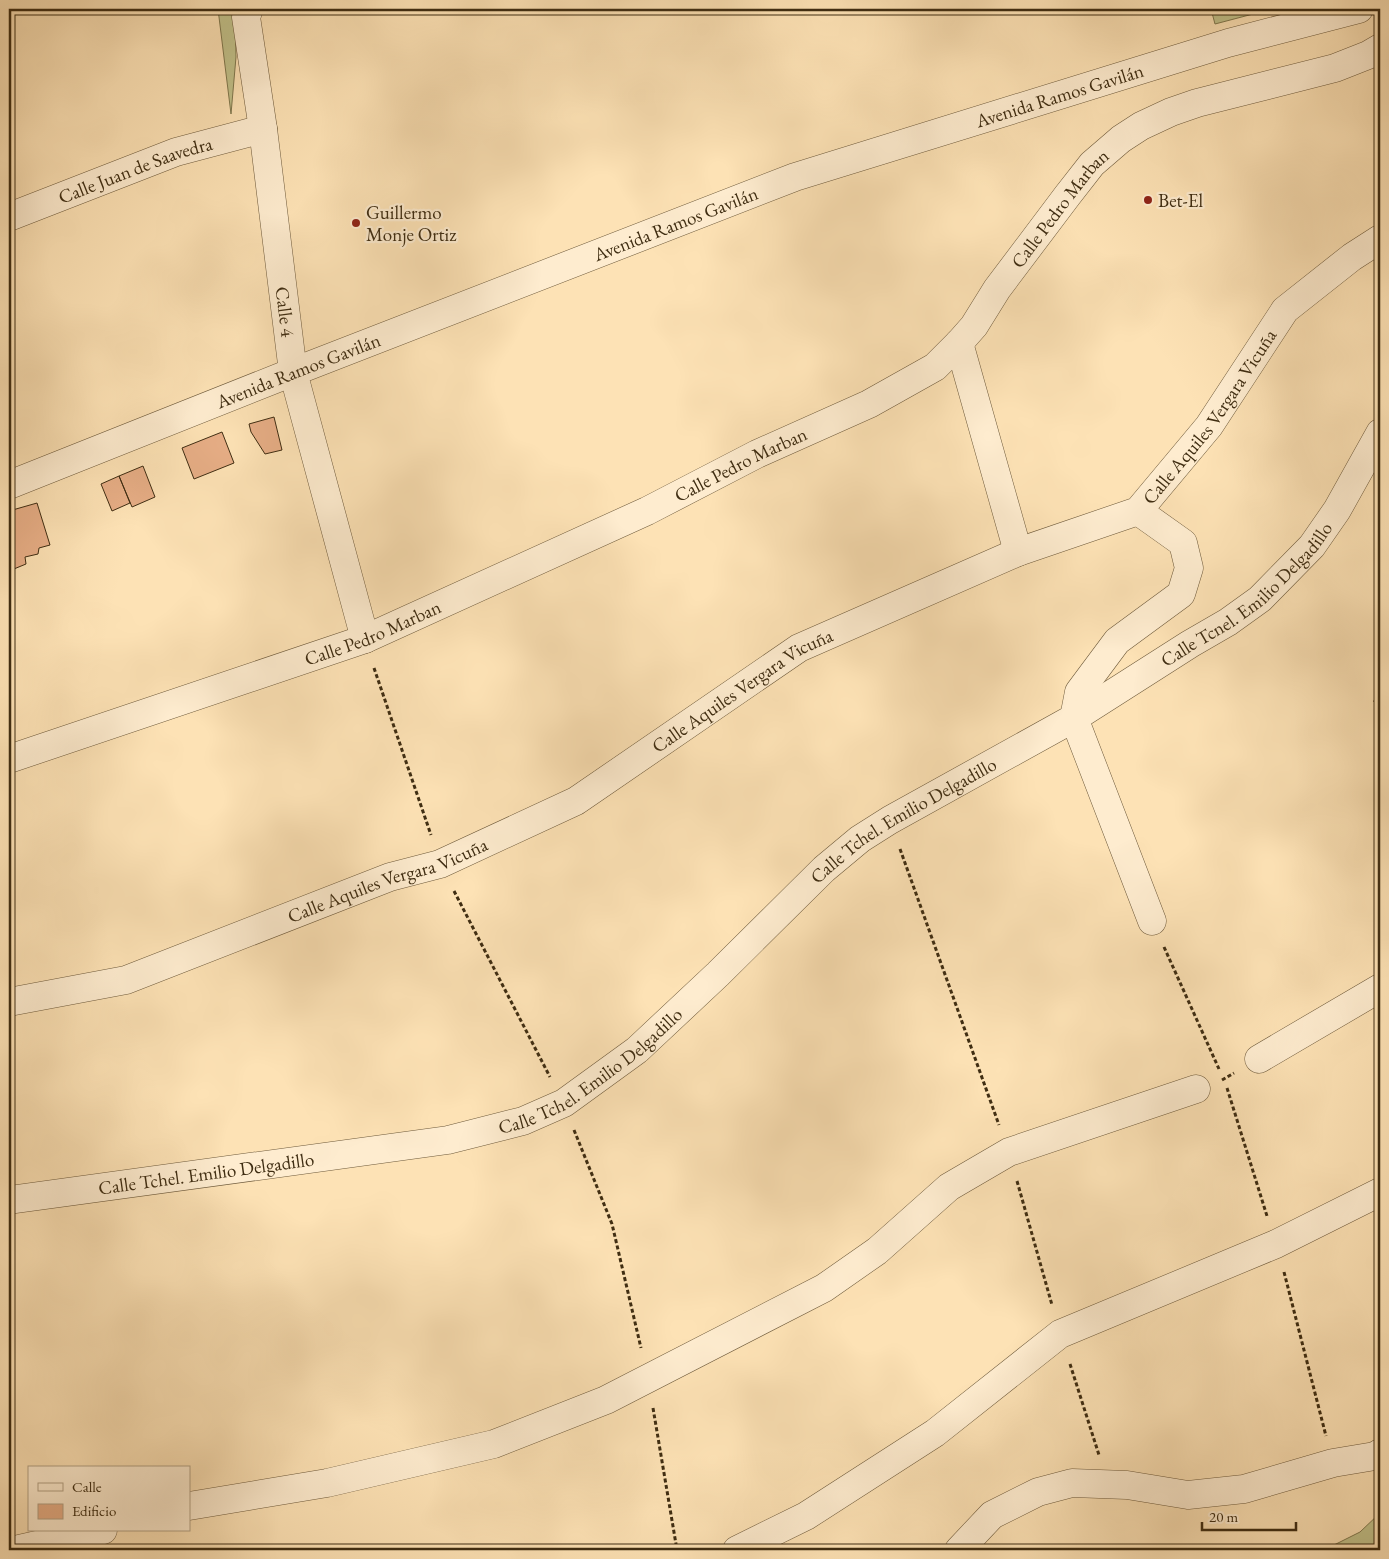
<svg xmlns="http://www.w3.org/2000/svg" width="1389" height="1559" viewBox="0 0 1389 1559" font-family="'EB Garamond',serif">
<style>
.green{fill:#c2c28b;stroke:#80784e}
.building{fill:#e7ae86;stroke:#3f2d12}
.lines{fill:none;stroke-linecap:round;stroke-linejoin:round}
.minor-casing{stroke:#6e5a3b;stroke-width:29}
.path{stroke:#3f2d12;stroke-width:3;stroke-dasharray:4 2.5;stroke-linecap:butt}
.minor{stroke:#feeccf;stroke-width:28}
.poi-dot{fill:#8f2418;stroke:#feeccf;stroke-width:2}
.labels{text-anchor:middle;stroke-width:4.5;stroke-linejoin:round;paint-order:stroke}
.street-label{font-size:19px;fill:#3f2d12;stroke:#feeccf}
.poi-label{font-size:19px;fill:#3f2d12;stroke:#feeccf;text-anchor:start}
</style>
<rect width="100%" height="100%" fill="#fde2b5"/>
<filter id="stains"><feTurbulence type="fractalNoise" baseFrequency=".004" numOctaves="4"/><feColorMatrix values="0 0 0 0 .2 0 0 0 0 .09 0 0 0 0 .02 0 0 0 .5 -.17"/></filter>
<radialGradient id="worn" r=".72"><stop offset=".6" stop-color="#630" stop-opacity="0"/><stop offset="1" stop-color="#630" stop-opacity=".3"/></radialGradient>
<path class="green" d="M218 9H235L236 57 231 114Z
M1211 9H1272L1215 24Z
M1380 1513V1550H1324L1360 1532Z"/>
<path class="building" d="M274 417 282 450 265 454 251 432 249 424Z
M222 432 234 463 194 479 182 448Z
M143 466 155 497 132 507 119 476Z
M119 476 130 503 112 511 101 484Z
M37 503 50 545 39 548 38 554 25 557 26 564 9 571V511Z"/>
<g class="lines">
<g class="minor-casing">
<g id="minor">
<path id="s1" d="M249 9 246 17 263 129 293 372 365 639"/>
<path id="s2" d="M9 217 176 152 263 129"/>
<path d="M959 343 1018 552"/>
<path id="s3" d="M9 485 293 372 795 177 1228 43 1359 9"/>
<path d="M1138 511 1183 543 1189 568 1181 594 1117 641 1079 692 1074 718 1152 921"/>
<path id="s4" d="M9 759 365 639 647 511 757 454 869 404 935 367 959 343 974 326 997 289 1067 196 1092 164 1121 139 1141 126 1171 112 1197 103 1335 68 1368 55 1380 48"/>
<path id="s5" d="M9 1002 126 980 390 877 440 864 576 801 799 648 1018 552 1138 511 1209 426 1285 310 1352 257 1380 239"/>
<path d="M1259 1059 1380 988"/>
<path id="s6" d="M9 1200 448 1140 523 1121 564 1103 637 1050 718 974 824 869 860 839 890 820 1074 718 1190 644 1228 622 1260 599 1312 546 1337 510 1380 433"/>
<path d="M189 1506 327 1483 494 1444 606 1400 824 1288 877 1251 949 1187 1009 1152 1196 1089"/>
<path d="M15 1550 103 1530"/>
<path d="M737 1550 806 1516 935 1433 1060 1334 1276 1244 1380 1192"/>
<path d="M959 1550 992 1515 1038 1492 1072 1483 1127 1485 1188 1495 1244 1489 1333 1463 1375 1456 1380 1453"/>
</g>
</g>
<path class="path" d="M374 668 431 835
M1374 700 1380 705
M900 849 999 1125
M454 891 550 1077
M1164 947 1219 1069
M1222 1080 1234 1073
M1227 1088 1267 1216
M574 1130 612 1224 641 1348
M1017 1181 1052 1305
M1284 1272 1326 1436
M1070 1364 1099 1455
M653 1408 677 1550"/>
<use href="#minor" class="minor"/>
</g>
<g class="poi-dot">
<circle cx="1148" cy="200" r="5"/>
<circle cx="356" cy="223" r="5"/>
</g>
<g class="labels">
<g class="street-label">
<text dy="7" stroke="none"><textPath href="#s3" startOffset="1121">Avenida Ramos Gavilán</textPath></text>
<text dy="7" stroke="none"><textPath href="#s2" startOffset="135">Calle Juan de Saavedra</textPath></text>
<text dy="7" stroke="none"><textPath href="#s4" startOffset="1210">Calle Pedro Marban</textPath></text>
<text dy="7" stroke="none"><textPath href="#s3" startOffset="716">Avenida Ramos Gavilán</textPath></text>
<text dy="7" stroke="none"><textPath href="#s1" startOffset="306">Calle 4</textPath></text>
<text dy="7" stroke="none"><textPath href="#s3" startOffset="311">Avenida Ramos Gavilán</textPath></text>
<text dy="7" stroke="none"><textPath href="#s5" startOffset="1359">Calle Aquiles Vergara Vicuña</textPath></text>
<text dy="7" stroke="none"><textPath href="#s4" startOffset="790">Calle Pedro Marban</textPath></text>
<text dy="7" stroke="none"><textPath href="#s6" startOffset="1422">Calle Tcnel. Emilio Delgadillo</textPath></text>
<text dy="7" stroke="none"><textPath href="#s4" startOffset="385">Calle Pedro Marban</textPath></text>
<text dy="7" stroke="none"><textPath href="#s5" startOffset="804">Calle Aquiles Vergara Vicuña</textPath></text>
<text dy="7" stroke="none"><textPath href="#s6" startOffset="1009">Calle Tchel. Emilio Delgadillo</textPath></text>
<text dy="7" stroke="none"><textPath href="#s5" startOffset="399">Calle Aquiles Vergara Vicuña</textPath></text>
<text dy="7" stroke="none"><textPath href="#s6" startOffset="604">Calle Tchel. Emilio Delgadillo</textPath></text>
<text dy="7" stroke="none"><textPath href="#s6" startOffset="199">Calle Tchel. Emilio Delgadillo</textPath></text>
</g>
<g class="poi-label">
<text x="1158" y="207">Bet-El</text>
<text x="366" y="219">Guillermo<tspan x="366" dy="22">Monje Ortiz</tspan></text>
</g>
</g>
<rect width="1389" height="1559" fill="none" stroke="#fde2b5" stroke-width="30"/>
<rect x="10" y="10" width="1369" height="1539" fill="none" stroke="#3f2d12" stroke-width="2.5"/>
<rect x="15" y="15" width="1359" height="1529" fill="none" stroke="#3f2d12"/>
<rect x="28" y="1466" width="162" height="65" fill="#feeccf" stroke="#b2a083"/>
<rect x="38" y="1483" width="25" height="8" fill="#feeccf" stroke="#b2a083"/>
<text x="72" y="1492" font-size="15" fill="#3f2d12">Calle</text>
<rect x="38" y="1504" width="25" height="15" fill="#e7ae86" stroke="#b2a083"/>
<text x="72" y="1516" font-size="15" fill="#3f2d12">Edificio</text>
<path d="M1202 1522v8h94v-8" fill="none" stroke="#3f2d12" stroke-width="2.5"/>
<text x="1209" y="1522" font-size="15" fill="#3f2d12" stroke="#feeccf" stroke-width="4" paint-order="stroke">20 m</text>
<rect width="100%" height="100%" filter="url(#stains)"/>
<rect width="100%" height="100%" fill="url(#worn)"/>
</svg>
